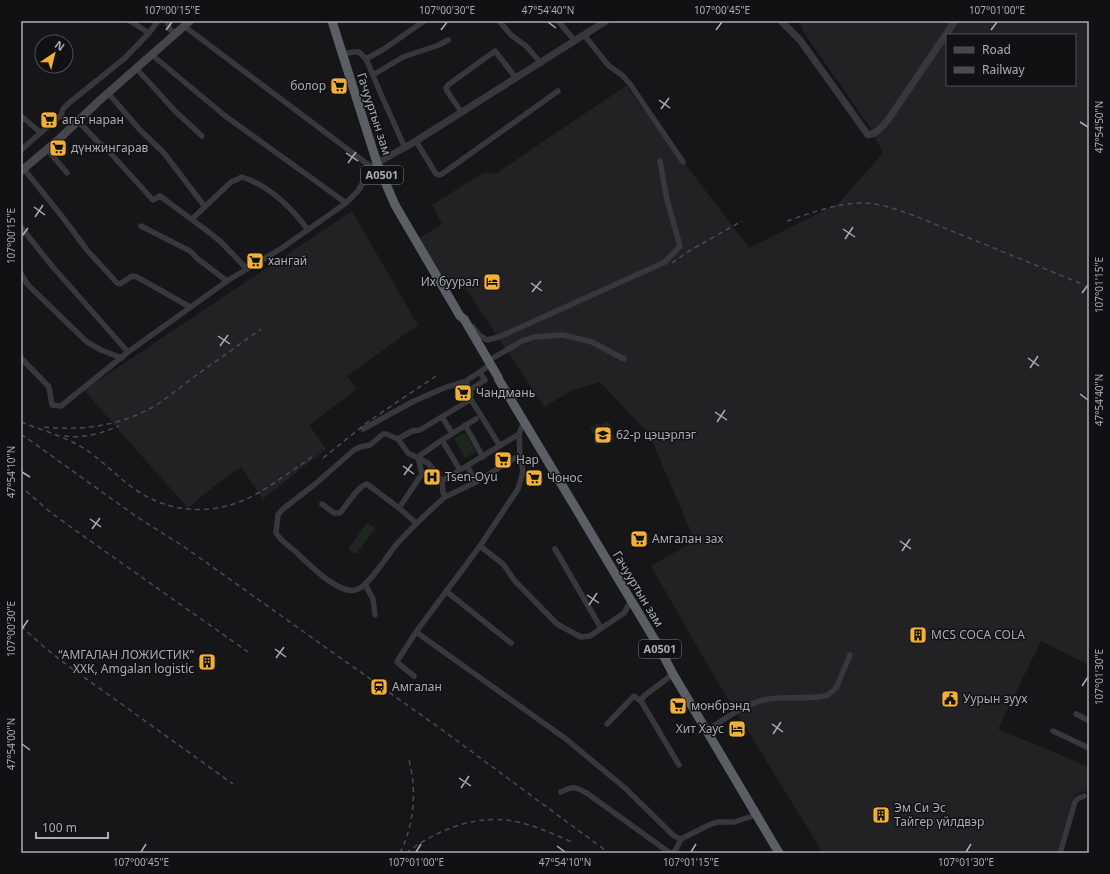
<svg xmlns="http://www.w3.org/2000/svg" width="1110" height="874" viewBox="0 0 1110 874" font-family="'Noto Sans',sans-serif">
<style>
.built{fill:#222225;fill-rule:evenodd}
.green{fill:#1e261f}
.lines{fill:none;stroke-linecap:round;stroke-linejoin:round}
.minor{stroke:#37383d;stroke-width:5.5}
.tertiary{stroke:#37383d;stroke-width:7}
.secondary{stroke:#45474d;stroke-width:8}
.trunk{stroke:#5b5e65;stroke-width:9}
.rail{stroke:#4a4c52;stroke-width:1.5;stroke-dasharray:5 4;stroke-linecap:butt}
.ticks{fill:none;stroke:#a8adb8;stroke-width:1.5}
.labels{text-anchor:middle;stroke-width:3;stroke-linejoin:round;paint-order:stroke}
.shield{fill:#111113;stroke:#7b7e86;stroke-width:1}
.shield-label{font-size:11px;font-weight:bold;fill:#a8adb8}
.poi-label{font-size:12px;fill:#a8adb8;stroke:#111113;text-anchor:start}
.street-label{font-size:12px;fill:#a8adb8;stroke:#111113}
.neatline{fill:none;stroke:#a8adb8;stroke-width:1.5}
.ticks-label{font-size:10px;text-anchor:middle;fill:#a8adb8}
</style>
<rect width="100%" height="100%" fill="#161618"/>
<path class="built" d="M799 21H1089V665L1041 641 998 729 1089 767V790L1074 795 1058 849 1055 853H823L717 681 651 566 695 541 649 434 600 382 573 390 544 407 461 281 449 289 418 239 442 224 432 205 484 172 495 174 626 86 749 248 839 203 883 153 869 126 804 33ZM947 35H1075V85H947Z
M352 211 418 325 347 376 357 389 309 425 326 449 263 499 241 467 223 479 188 508 116 427 84 390Z
M608 421 613 429 610 431 615 439 610 442 608 439 596 446 593 441 596 439 590 428 598 423 600 425Z"/>
<path class="green" d="M465 433 476 452 465 458 454 439Z
M367 523 374 527 375 529 357 553H354L349 550V548Z"/>
<g class="lines">
<path class="minor" d="M130 21 149 33
M167 21 170 30 177 33
M499 21 511 35 526 46 541 63
M558 21 575 41
M184 26 370 166 373 165
M584 35 609 66 622 75 630 84 683 162
M342 54 354 52H359L366 59 380 92 405 148
M152 55 224 115 346 203
M366 59 384 49 424 21
M136 68 175 111 202 136
M373 75 403 57 439 45 448 40
M108 93 140 130 164 153 205 207
M462 113 447 91 446 88 448 85 495 51 516 78
M61 115 72 127
M21 116 41 133
M78 121 99 143 105 147 153 200 160 196 206 230 220 241 247 269
M416 141 436 174 439 175 442 174 558 91
M47 149 67 173
M21 150 61 115 63 109 69 103 125 58 149 33 158 21
M24 169 64 219 87 250 117 283 120 284 132 276 137 277 190 307
M192 219 231 182 242 177C270 186 291 207 308 230
M141 226 190 251 198 259 227 281
M21 227 52 266 128 352
M21 274 28 285 87 342 101 350 122 358
M473 327 479 335 487 340 499 337 665 262 680 246 667 200 660 161
M21 358 49 387 52 405 61 406 128 352 227 281 282 248 346 203 358 191 369 172 371 167
M488 361 522 341 534 337 563 335 592 342 624 359
M487 367 466 381 471 394 468 401 420 430 412 431 398 439 386 434H383L370 445 360 447 354 450 314 485 283 509 278 515 276 533C281 541 289 546 296 552 308 563 341 598 358 589 370 584 387 556 396 545 411 528 428 512 445 497L443 492 442 481 519 434
M470 390 485 380 480 373
M470 398 500 446
M442 417 452 433
M465 425 483 457
M363 429 414 401 444 388 466 381
M398 439 408 453 428 463 442 481
M442 440 460 470
M476 482 520 455
M445 497 476 482 467 466
M322 504 334 513H340C346 506 359 485 367 484L399 508
M416 523 399 508 422 474 418 457 442 440 476 419
M480 546 503 564 515 581 557 624 581 637 590 636 624 613 631 601
M555 549 601 628
M365 584 373 599 375 615
M446 591 511 643
M416 632 566 739 625 788 674 836 681 839
M673 674 644 696 641 701 679 765
M414 676 399 664 397 662 398 660 416 632 480 546 518 489 523 471 520 455 519 434 524 421
M1076 714 1089 721
M607 724 634 696 641 701
M706 731C725 719 747 702 769 699 789 696 809 700 828 695L836 688 850 655
M1053 731 1089 748
M561 792C574 785 576 787 588 794L670 853 675 851 681 839 711 824 718 822H734L756 815
M1060 853 1075 802 1077 799 1084 796"/>
<path class="tertiary" d="M781 21 800 40 868 135C877 134 882 126 888 120L955 21
M377 163 416 141 606 21"/>
<path class="secondary" d="M21 171 58 140 100 100 190 21"/>
<path class="trunk" d="M332 21 377 163 395 205 460 316 464 319 498 377 499 380 659 647 673 674 779 853"/>
<path class="rail" d="M787 221C817 211 849 198 880 205 891 207 900 211 910 214L1082 284
M672 263 689 251 742 221
M21 422C44 431 67 437 88 451 103 462 117 476 133 488 165 511 204 516 242 501 264 492 291 471 312 457
M44 427C81 431 118 426 151 408 168 398 183 385 198 374 219 359 240 344 261 329
M21 434 137 517 183 546 342 659 441 729 609 853
M64 436C83 439 102 433 119 426
M323 458 369 421 436 376
M26 491 49 511 72 528 248 652
M21 626 44 647 67 665 233 784
M400 853C415 823 417 788 408 756
M406 853C438 829 478 813 518 822 537 826 555 835 572 842"/>
</g>
<path class="ticks" d="M548 22 556 28M166 30 172 22M441 30 447 22M716 30 722 22M991 30 997 22M659 100 670 108M661 109 669 98M1080 122 1088 127M346 153 358 161M348 163 356 152M34 207 45 215M35 217 43 205M843 229 855 237M22 236 28 228M845 239 853 227M531 283 542 291M532 292 541 281M1082 293 1088 285M218 336 230 344M220 346 228 335M1028 358 1039 366M1030 368 1038 356M1080 394 1088 400M715 412 727 420M717 422 725 410M403 466 414 474M22 472 30 477M404 475 412 464M90 519 101 527M92 529 100 518M900 541 911 549M902 551 910 539M587 595 599 603M589 605 597 593M22 629 28 620M275 649 286 657M276 658 284 647M1082 686 1088 677M772 724 783 732M773 734 781 722M22 744 30 750M459 778 471 786M461 788 469 776M557 846 565 852M141 852 146 844M416 852 421 844M691 852 696 844M966 852 971 844"/>
<defs>
<g id="supermarket-square" transform="scale(0.9)"><rect x="-9" y="-9" width="18" height="18" rx="4" fill="#f2b134" stroke="#111113"/><path d="M-6-5.5h2.5l.6 2H6L4.5 2H-2.5L-4.4-4H-6ZM-1.5 3.2a1.3 1.3 0 1 0 .1 0ZM3 3.2a1.3 1.3 0 1 0 .1 0Z" fill="#111"/></g>
<g id="hotel-square" transform="scale(0.9)"><rect x="-9" y="-9" width="18" height="18" rx="4" fill="#f2b134" stroke="#111113"/><path d="M-6-4.5h1.5V1H6V5H4.5V3h-9V5H-6ZM-4 0a1.8 1.8 0 1 1 3.6 0ZM.5 0V-2.5h3Q6-2.5 6 0Z" fill="#111"/></g>
<g id="school-square" transform="scale(0.9)"><rect x="-9" y="-9" width="18" height="18" rx="4" fill="#f2b134" stroke="#111113"/><path d="M0-5L7-2L0 1L-7-2ZM-4 1L0 2.5L4 1V4Q0 6-4 4Z" fill="#111"/></g>
<g id="hospital-square" transform="scale(0.9)"><rect x="-9" y="-9" width="18" height="18" rx="4" fill="#f2b134" stroke="#111113"/><path d="M-5-5h3v3.5h4V-5h3V5h-3V1.5h-4V5h-3Z" fill="#111"/></g>
<g id="building-square" transform="scale(0.9)"><rect x="-9" y="-9" width="18" height="18" rx="4" fill="#f2b134" stroke="#111113"/><path d="M-4-6H4V6H1V3H-1V6H-4ZM-2.5-4.3h1.7v1.8h-1.7ZM.8-4.3h1.7v1.8H.8ZM-2.5-1h1.7V.8h-1.7ZM.8-1h1.7V.8H.8Z" fill="#111"/></g>
<g id="station-square" transform="scale(0.9)"><rect x="-9" y="-9" width="18" height="18" rx="4" fill="#f2b134" stroke="#111113"/><path d="M-3-6H3Q5-6 5-4V2Q5 4 3 4L4.5 6H3L1.5 4h-3L-3 6H-4.5L-3 4Q-5 4-5 2V-4Q-5-6-3-6ZM-3.5-4v3h7v-3ZM-3.5 1v1.5H-2V1ZM2 1v1.5H3.5V1Z" fill="#111"/></g>
<g id="civic-square" transform="scale(0.9)"><rect x="-9" y="-9" width="18" height="18" rx="4" fill="#f2b134" stroke="#111113"/><path d="M-.6-6.5H3V-4.5H.6V-3L4-1V1h2V6H-6V1h2V-1L-.6-3ZM-1.2 2.5V6h2.4V2.5Z" fill="#111"/></g>
</defs>
<g fill-rule="evenodd">
<use href="#supermarket-square" x="339" y="86"/>
<use href="#supermarket-square" x="49" y="120"/>
<use href="#supermarket-square" x="58" y="148"/>
<use href="#supermarket-square" x="255" y="261"/>
<use href="#hotel-square" x="492" y="282"/>
<use href="#supermarket-square" x="463" y="393"/>
<use href="#school-square" x="603" y="435"/>
<use href="#supermarket-square" x="503" y="460"/>
<use href="#hospital-square" x="432" y="477"/>
<use href="#supermarket-square" x="534" y="478"/>
<use href="#supermarket-square" x="639" y="539"/>
<use href="#building-square" x="918" y="635"/>
<use href="#building-square" x="207" y="662"/>
<use href="#station-square" x="379" y="687"/>
<use href="#civic-square" x="950" y="699"/>
<use href="#supermarket-square" x="678" y="706"/>
<use href="#hotel-square" x="737" y="729"/>
<use href="#building-square" x="881" y="815"/>
</g>
<g class="labels">
<g class="shield">
<rect x="361" y="166" width="42" height="18" rx="3"/>
<rect x="639" y="640" width="42" height="18" rx="3"/>
</g>
<g class="shield-label">
<text x="382" y="179">A0501</text>
<text x="660" y="653">A0501</text>
</g>
<g class="poi-label">
<text x="326" y="90" text-anchor="end">болор</text>
<text x="62" y="124">агьт наран</text>
<text x="71" y="152">дүнжингарав</text>
<text x="268" y="265">хангай</text>
<text x="479" y="286" text-anchor="end">Их буурал</text>
<text x="476" y="397">Чандмань</text>
<text x="616" y="439">62-р цэцэрлэг</text>
<text x="516" y="464">Нар</text>
<text x="445" y="481">Tsen-Oyu</text>
<text x="547" y="482">Чонос</text>
<text x="652" y="543">Амгалан зах</text>
<text x="931" y="639">MCS COCA COLA</text>
<text x="194" y="659" text-anchor="end">“АМГАЛАН ЛОЖИСТИК”<tspan x="194" dy="14">ХХК, Amgalan logistic</tspan></text>
<text x="392" y="691">Амгалан</text>
<text x="963" y="703">Уурын зуух</text>
<text x="691" y="710">монбрэнд</text>
<text x="724" y="733" text-anchor="end">Хит Хаус</text>
<text x="894" y="812">Эм Си Эс<tspan x="894" dy="14">Тайгер үйлдвэр</tspan></text>
</g>
<g class="street-label">
<text transform="translate(374 114) rotate(72)" y="4">Гачууртын зам</text>
<text transform="translate(638 589) rotate(59)" y="4">Гачууртын зам</text>
</g>
</g>
<rect width="1110" height="874" fill="none" stroke="#111113" stroke-width="44"/>
<rect x="946" y="34" width="130" height="52" fill="#111113" stroke="#4d4f55"/>
<rect x="954" y="47" width="20" height="6" fill="#45474d" stroke="#4d4f55"/>
<text x="982" y="54" font-size="12" fill="#a8adb8">Road</text>
<rect x="954" y="67" width="20" height="6" fill="#4a4c52" stroke="#4d4f55"/>
<text x="982" y="74" font-size="12" fill="#a8adb8">Railway</text>
<g transform="translate(54 54) rotate(35)"><circle r="19" fill="#111113" stroke="#4d4f55"/>
<path d="M0-3L7 15L0 10L-7 15Z" fill="#f2b134"/>
<text y="-6" font-size="11" font-weight="bold" text-anchor="middle" fill="#a8adb8">N</text>
</g>
<path d="M36 832v6h72v-6" fill="none" stroke="#a8adb8" stroke-width="2"/>
<text x="42" y="832" font-size="12" fill="#a8adb8" stroke="#111113" stroke-width="3" paint-order="stroke">100 m</text>
<rect x="22" y="22" width="1066" height="830" class="neatline"/>
<g class="ticks-label">
<text x="172" y="14">107°00'15"E</text>
<text x="447" y="14">107°00'30"E</text>
<text x="548" y="14">47°54'40"N</text>
<text x="722" y="14">107°00'45"E</text>
<text x="997" y="14">107°01'00"E</text>
<text transform="translate(1099 127) rotate(-90)" y="4">47°54'50"N</text>
<text transform="translate(11 236) rotate(-90)" y="4">107°00'15"E</text>
<text transform="translate(1099 285) rotate(-90)" y="4">107°01'15"E</text>
<text transform="translate(1099 400) rotate(-90)" y="4">47°54'40"N</text>
<text transform="translate(11 472) rotate(-90)" y="4">47°54'10"N</text>
<text transform="translate(11 629) rotate(-90)" y="4">107°00'30"E</text>
<text transform="translate(1099 677) rotate(-90)" y="4">107°01'30"E</text>
<text transform="translate(11 744) rotate(-90)" y="4">47°54'00"N</text>
<text x="141" y="866">107°00'45"E</text>
<text x="416" y="866">107°01'00"E</text>
<text x="565" y="866">47°54'10"N</text>
<text x="691" y="866">107°01'15"E</text>
<text x="966" y="866">107°01'30"E</text>
</g>
</svg>
